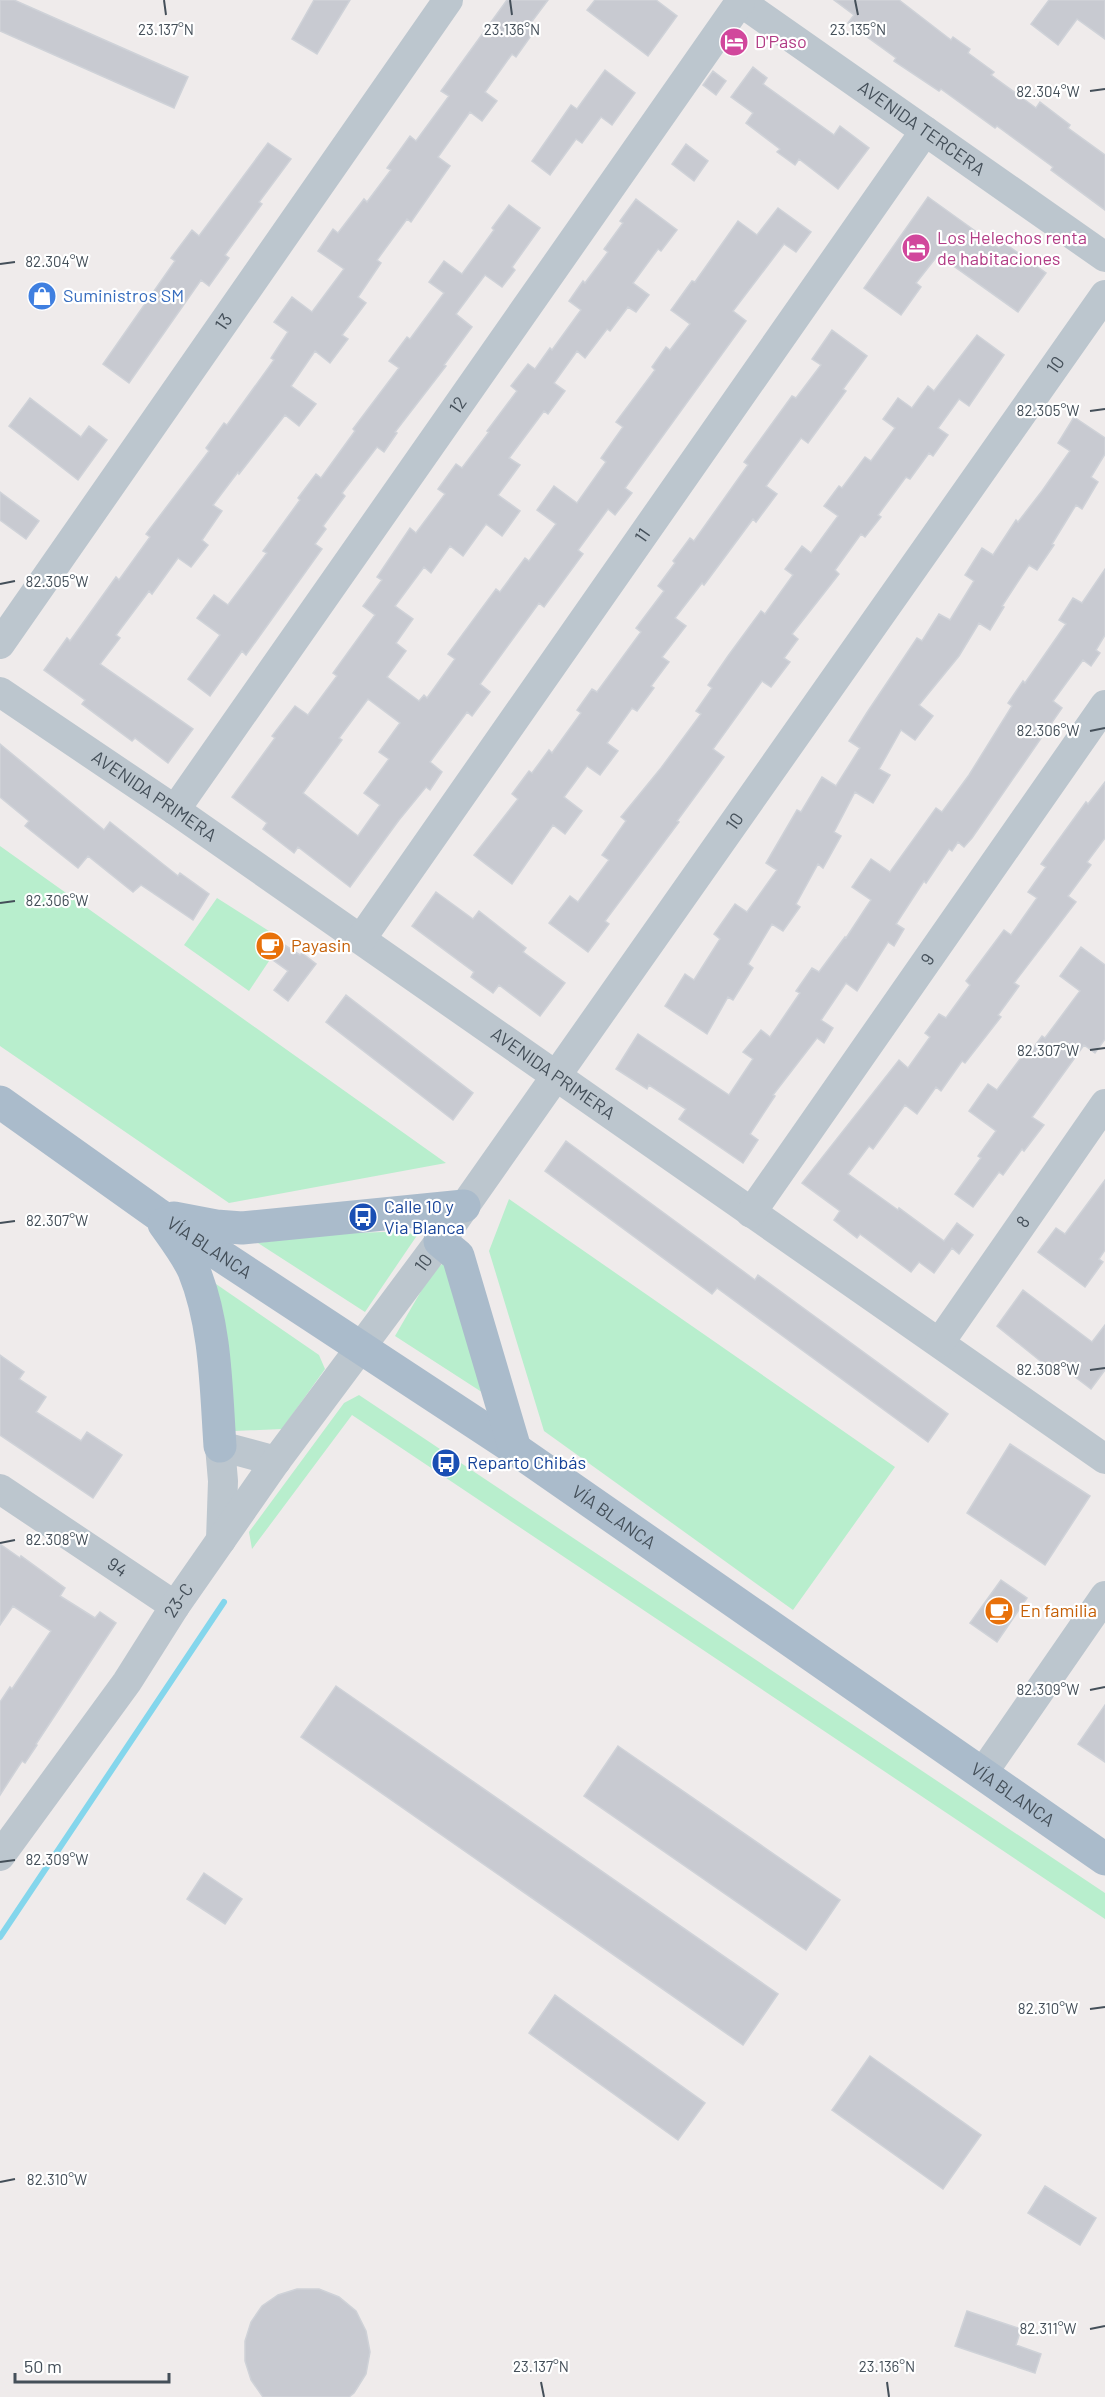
<svg xmlns="http://www.w3.org/2000/svg" width="1105" height="2397" viewBox="0 0 1105 2397" font-family="Barlow,sans-serif">
<style>
.green{fill:#b8eecd}
.lines{fill:none;stroke-linecap:round;stroke-linejoin:round}
.stream{stroke:#84d6ec;stroke-width:6}
.building{fill:#c8cad1;stroke:#cfd2d8;stroke-width:1.5;fill-rule:evenodd}
.minor{stroke:#bcc6ce;stroke-width:30}
.major{stroke:#aabbcb;stroke-width:33}
.ticks{fill:none;stroke:#444f59;stroke-width:2}
.labels{text-anchor:middle;stroke-width:4.5;stroke-linejoin:round;paint-order:stroke}
.hotel-label{font-size:18px;fill:#b23c85;stroke:#fff;text-anchor:start}
.street-label{font-size:18px;fill:#444f59;stroke:#fff}
.shop-label{font-size:18px;fill:#366cbe;stroke:#fff;text-anchor:start}
.food-label{font-size:18px;fill:#c56008;stroke:#fff;text-anchor:start}
.transit-label{font-size:18px;fill:#164399;stroke:#fff;text-anchor:start}
.ticks-label{font-size:15px;text-anchor:middle;fill:#444f59;stroke:#fff;stroke-width:4.5;stroke-linejoin:round;paint-order:stroke}
</style>
<rect width="100%" height="100%" fill="#efebeb"/>
<path class="green" d="M0 846 446 1163 229 1203 0 1046Z
M217 898 283 940 249 991 184 945Z
M509 1199 895 1467 793 1610 544 1431 489 1251Z
M384 1232 418 1234 365 1312 258 1243 327 1234Z
M442 1264H449L491 1398 395 1336 431 1274Z
M216 1284 319 1355 325 1369 282 1429 234 1431Z
M359 1395 1105 1893V1919L352 1415 252 1549 249 1532 344 1403Z"/>
<g class="lines">
<path class="stream" d="M0 1937 224 1602"/>
</g>
<path class="building" d="M0 0H14L188 77 174 108 0 31Z
M314 0H350L317 54 292 39Z
M507 0H548L527 28 533 33 516 57 512 54 485 92 497 101 482 121 470 112 438 157 450 166 411 222 407 219 377 260 381 263 358 297 366 303 342 335 348 339 330 363 315 351 291 386 316 404 299 426 285 415 239 474 238 472 213 505 222 511 202 540 208 545 191 567 178 558 152 594 149 591 116 635 120 638 100 664 193 729 168 763 135 738 132 741 82 704 85 700 44 670 67 638 70 641 116 577 119 580 150 537 146 534 209 451 206 448 224 423 227 425 274 360 271 358 288 332 274 322 292 297 312 312 344 269 318 251 333 229 338 233 364 199 367 202 391 170 387 168 410 136 416 141 449 96 441 91Z
M595 0H656L677 16 648 56 587 10Z
M834 0H899L951 40 953 37 970 49 968 53 994 72 991 75 1036 108 1040 102 1070 125 1068 128 1105 155V210L1051 170 1053 167 997 126 995 128 941 89 939 91 894 61 896 58 848 23 854 15Z
M1049 0H1105V39L1077 19 1058 45 1031 24Z
M753 67 767 78 763 84 834 135 840 126 869 148 838 189 799 159 795 165 777 152 780 149 746 123 753 113 731 97Z
M605 70 635 93 612 125 601 117 582 143 576 139 550 175 532 161 571 105 577 109Z
M713 71 726 81 716 95 703 85Z
M268 143 291 159 259 202 262 204 225 255 229 258 209 286 201 280 129 383 103 364 175 261 171 258 192 230 199 236Z
M686 144 708 161 694 181 672 164Z
M928 197 999 248 1003 242 1046 273 1018 312 938 255 916 283 921 287 901 315 864 288Z
M636 199 677 230 661 251 658 249 633 283 649 295 636 312 628 307 610 331 607 329 585 358 577 351 554 383 565 391 548 414 544 411 509 458 520 465 498 495 520 511 502 536 486 524 463 556 450 546 431 573 424 567 395 606 413 619 396 643 406 651 387 677 419 701 424 695 427 698 455 659 448 654 496 589 500 592 525 558 529 561 556 524 537 510 554 486 577 503 606 462 601 458 623 427 616 422 655 370 652 367 666 347 670 350 690 324 671 310 692 281 695 282 738 221 757 235 778 208 811 232 796 252 784 244 733 311 746 321 625 488 632 493 615 515 608 509 578 550 583 554 544 607 539 603 480 684 490 692 472 716 467 712 430 762 442 772 430 790 426 787 399 820 350 887 298 847 294 853 263 829 267 823 232 797 275 738 272 736 295 706 308 715 337 676 333 673 375 615 363 606 382 580 377 577 410 528 416 533 445 494 438 489 456 464 462 468 489 432 487 431 517 391 511 386 528 364 535 369 550 348 552 350 581 310 569 301 583 281 585 283 608 252 604 249 623 223 620 221ZM368 699 400 723 379 752 389 759 364 793 380 805 358 836 303 793 342 740 339 738Z
M509 205 540 228 512 267 515 270 502 287 485 275 456 314 472 327 444 365 446 366 395 432 397 433 384 452 377 447 342 493 345 496 323 526 326 529 315 544 322 549 246 655 242 651 210 696 188 679 220 635 197 618 214 595 228 605 267 553 263 551 300 500 298 498 316 474 321 478 355 431 353 429 399 368 389 361 407 337 410 339 444 293 429 282 444 261 462 274 494 230 492 228Z
M832 330 867 356 843 389 846 391 808 443 801 438 766 486 777 494 756 522 753 519 704 585 702 583 675 618 686 626 662 657 669 662 651 686 654 688 637 711 632 708 607 743 618 751 600 775 587 766 564 797 582 811 565 834 553 825 512 884 474 855 518 799 512 794 529 771 532 773 549 750 552 753 581 713 577 710 592 689 597 692 641 632 636 628 664 591 658 586 675 563 673 561 690 538 694 541 748 465 744 462 792 396 796 398 821 365 812 359Z
M977 335 1004 355 969 406 959 399 938 428 948 435 933 456 929 453 910 479 906 477 878 515 881 517 865 537 861 534 835 570 839 574 792 634 798 639 784 658 790 662 771 687 762 681 713 749 724 757 677 821 679 822 605 921 609 924 588 952 549 923 570 896 578 902 609 860 602 855 626 821 621 817 661 768 701 714 696 711 712 688 708 685 728 656 761 611 765 614 793 575 785 569 802 546 811 553 838 516 824 506 839 486 842 488 865 457 871 461 895 428 883 419 898 398 912 408 928 386 934 391Z
M30 398 81 437 89 426 107 440 78 480 9 426Z
M1074 417 1105 438V454L1091 477 1098 482 1082 509 1076 505 1052 544 1054 545 1037 570 1029 565 1002 606 1004 607 990 630 979 623 959 656 919 705 933 716 915 740 901 730 879 769 890 775 873 803 855 792 834 832 841 836 823 868 818 864 796 904 800 907 783 931 772 924 748 964 753 968 733 1000 728 997 707 1034 665 1006 685 974 694 980 720 939 714 934 735 904 747 912 777 870 766 863 797 810 801 812 822 777 836 786 860 748 849 741 868 711 917 638 922 641 939 614 950 620 974 581 965 575 982 548 993 555 1016 520 1018 522 1042 491 1070 451 1058 443Z
M0 492 39 521 26 539 0 520Z
M1105 569V635L1096 650 1100 653 1091 666 1083 660 1053 701 1062 708 972 838 964 847 958 842 952 851 949 849 926 883 924 881 896 924 904 929 894 946 888 942 857 991 846 983 821 1020 833 1028 824 1043 817 1038 773 1095 775 1096 750 1134 758 1140 743 1163 679 1119 686 1109 649 1085 647 1089 616 1069 638 1034 729 1095 753 1059 743 1052 761 1030 770 1037 800 993 796 991 812 968 819 972 845 937 846 938 871 900 852 887 871 859 890 872 936 808 942 812 969 775 1012 706 1008 703 1023 681 1025 683 1066 624 1059 620 1073 598 1082 603Z
M0 744 104 830 110 822 178 876 180 873 209 894 193 920 141 885 133 892 88 856 78 868 25 826 29 821 0 797Z
M1105 782V838L1087 862 1091 865 1068 896 1076 902 1014 983 1019 986 998 1015 1001 1017 965 1063 962 1061 941 1091 936 1087 917 1114 905 1105 873 1149 869 1146 848 1174 898 1210 899 1208 944 1241 957 1223 973 1235 959 1254 952 1248 934 1273 919 1262 911 1272 860 1234 857 1238 834 1220 840 1211 802 1183 899 1060 908 1068 930 1037 925 1033 939 1014 946 1018 970 985 966 981 1004 930 1011 935 1037 898 1028 892 1046 867 1041 864 1086 802 1088 804Z
M436 892 473 919 479 911 526 948 523 952 565 983 540 1016 499 985 493 993 471 977 474 972 412 926Z
M269 935 300 955 302 953 316 964 288 1001 274 990 288 971 259 950Z
M1081 947 1105 965V1039L1095 1053 1084 1045 1032 1117 1044 1125 1024 1151 1022 1149 1003 1175 999 1172 973 1207 955 1194 981 1158 978 1156 996 1131 969 1111 988 1084 997 1090 1023 1055 1026 1058 1042 1036 1045 1038 1080 991 1060 976Z
M346 995 473 1093 453 1120 326 1022Z
M566 1141 755 1280 758 1275 948 1414 928 1442 717 1288 712 1294 545 1171Z
M1105 1180V1250L1099 1259 1103 1262 1085 1287 1038 1252 1056 1228 1065 1234Z
M1023 1290 1092 1342 1105 1325V1370L1091 1389 1054 1361 1049 1368 997 1326Z
M0 1355 24 1372 19 1379 46 1397 36 1412 81 1441 87 1432 122 1455 93 1498 0 1435Z
M1010 1444 1090 1496 1045 1565 967 1513Z
M0 1544 20 1558 21 1556 65 1588 60 1596 95 1618 100 1612 116 1623 36 1744 37 1745 25 1763 22 1761 0 1795V1702L10 1687 12 1689 51 1631 13 1606 0 1625Z
M1001 1580 1027 1598 997 1642 970 1623Z
M336 1686 778 1994 743 2045 301 1737Z
M1105 1705V1762L1078 1744Z
M618 1746 840 1900 806 1950 584 1796Z
M204 1873 242 1899 225 1924 187 1899Z
M555 1995 705 2103 678 2140 529 2033Z
M870 2056 981 2135 943 2189 832 2110Z
M1045 2186 1096 2218 1080 2245 1028 2213Z
M297 2289H319L339 2297 356 2311 366 2331 370 2352 366 2374 354 2393 349 2397H263L251 2380 245 2361V2341L251 2322 262 2306 278 2295Z
M967 2311 1021 2329 1016 2345 1041 2354 1035 2373 955 2346Z"/>
<g class="lines">
<g class="minor">
<path id="s1" d="M738 0 1105 257"/>
<path id="s2" d="M0 644 448 0"/>
<path id="s3" d="M0 692 175 810 1105 1459"/>
<path id="s4" d="M175 810 740 2"/>
<path id="s5" d="M361 939 925 131"/>
<path id="s6" d="M751 1213 1105 705"/>
<path id="s7" d="M940 1342 1105 1104"/>
<path id="s8" d="M0 1489 175 1606"/>
<path d="M221 1540 223 1481 220 1446 276 1461"/>
<path d="M982 1774 1105 1596"/>
<path id="s9" d="M0 1856 127 1682 175 1606 276 1461 440 1241 1105 295"/>
</g>
<g class="major">
<path id="s10" d="M0 1102 156 1213 515 1449 1105 1859"/>
<path d="M174 1218 216 1226 242 1228 464 1206"/>
<path d="M164 1224C174 1238 187 1255 194 1271 216 1325 216 1389 220 1446"/>
<path d="M440 1241 458 1256 515 1449"/>
</g>
</g>
<path class="ticks" d="M164 0 166 15M510 0 512 15M855 0 858 15M1090 91 1105 89M0 264 15 262M1090 411 1105 409M0 584 15 581M1090 731 1105 728M0 903 15 901M1090 1050 1105 1048M0 1223 15 1221M1090 1370 1105 1368M0 1543 15 1540M1090 1690 1105 1687M0 1862 15 1860M1090 2009 1105 2007M0 2182 15 2179M1090 2329 1105 2326M541 2382 544 2397M887 2382 889 2397"/>
<defs>
<g id="hotel-disc" transform="scale(1.5)"><circle r="9.5" fill="#d1479c" stroke="#fff"/><path d="M-6-4.5h1.5V1H6V5H4.5V3h-9V5H-6ZM-4 0a1.8 1.8 0 1 1 3.6 0ZM.5 0V-2.5h3Q6-2.5 6 0Z" fill="#fff"/></g>
<g id="shop-disc" transform="scale(1.5)"><circle r="9.5" fill="#3f7fe0" stroke="#fff"/><path d="M-5-2.5h2.3a2.7 3.5 0 0 1 5.4 0H5L5.5 6h-11ZM-1.5-2.5h3a1.5 2.3 0 0 0-3 0Z" fill="#fff"/></g>
<g id="cafe-disc" transform="scale(1.5)"><circle r="9.5" fill="#e8710a" stroke="#fff"/><path d="M-5.5-4.5H6V0H3Q3 3.5 0 3.5H-2.5Q-5.5 3.5-5.5 0ZM3-3.2v2h1.7v-2ZM-6 4.5H4V6H-6Z" fill="#fff"/></g>
<g id="bus-disc" transform="scale(1.5)"><circle r="9.5" fill="#1a4fb4" stroke="#fff"/><path d="M-5-6H5V4H4V6H2V4H-2V6H-4V4H-5ZM-3.5-4V0h7V-4ZM-3.5 1.2v1.5H-2V1.2ZM2 1.2v1.5H3.5V1.2Z" fill="#fff"/></g>
</defs>
<g fill-rule="evenodd">
<use href="#hotel-disc" x="734" y="42"/>
<use href="#hotel-disc" x="916" y="248"/>
<use href="#shop-disc" x="42" y="296"/>
<use href="#cafe-disc" x="270" y="946"/>
<use href="#bus-disc" x="363" y="1217"/>
<use href="#bus-disc" x="446" y="1463"/>
<use href="#cafe-disc" x="999" y="1611"/>
</g>
<g class="labels">
<g class="hotel-label">
<text x="755" y="48">D'Paso</text>
<text x="937" y="244">Los Helechos renta<tspan x="937" dy="21">de habitaciones</tspan></text>
</g>
<g class="street-label">
<text dy="6" stroke="none"><textPath href="#s1" startOffset="224">AVENIDA TERCERA</textPath></text>
<text dy="6" stroke="none"><textPath href="#s2" startOffset="392">13</textPath></text>
<text dy="6" stroke="none"><textPath href="#s9" startOffset="1827">10</textPath></text>
<text dy="6" stroke="none"><textPath href="#s4" startOffset="494">12</textPath></text>
<text dy="6" stroke="none"><textPath href="#s5" startOffset="492">11</textPath></text>
<text dy="6" stroke="none"><textPath href="#s3" startOffset="186">AVENIDA PRIMERA</textPath></text>
<text dy="6" stroke="none"><textPath href="#s9" startOffset="1269">10</textPath></text>
<text dy="6" stroke="none"><textPath href="#s6" startOffset="309">9</textPath></text>
<text dy="6" stroke="none"><textPath href="#s3" startOffset="672">AVENIDA PRIMERA</textPath></text>
<text dy="6" stroke="none"><textPath href="#s7" startOffset="146">8</textPath></text>
<text dy="6" stroke="none"><textPath href="#s10" startOffset="255">VÍA BLANCA</textPath></text>
<text dy="6" stroke="none"><textPath href="#s9" startOffset="729">10</textPath></text>
<text dy="6" stroke="none"><textPath href="#s10" startOffset="741">VÍA BLANCA</textPath></text>
<text dy="6" stroke="none"><textPath href="#s8" startOffset="141">94</textPath></text>
<text dy="6" stroke="none"><textPath href="#s9" startOffset="312">23-C</textPath></text>
<text dy="6" stroke="none"><textPath href="#s10" startOffset="1227">VÍA BLANCA</textPath></text>
</g>
<g class="shop-label">
<text x="63" y="302">Suministros SM</text>
</g>
<g class="food-label">
<text x="291" y="952">Payasin</text>
<text x="1020" y="1617">En familia</text>
</g>
<g class="transit-label">
<text x="384" y="1213">Calle 10 y<tspan x="384" dy="21">Via Blanca</tspan></text>
<text x="467" y="1469">Reparto Chibás</text>
</g>
</g>
<g class="ticks-label">
<text x="166" y="35">23.137°N</text>
<text x="512" y="35">23.136°N</text>
<text x="858" y="35">23.135°N</text>
<text x="1048" y="97">82.304°W</text>
<text x="57" y="267">82.304°W</text>
<text x="1048" y="416">82.305°W</text>
<text x="57" y="587">82.305°W</text>
<text x="1048" y="736">82.306°W</text>
<text x="57" y="906">82.306°W</text>
<text x="1048" y="1056">82.307°W</text>
<text x="57" y="1226">82.307°W</text>
<text x="1048" y="1375">82.308°W</text>
<text x="57" y="1545">82.308°W</text>
<text x="1048" y="1695">82.309°W</text>
<text x="57" y="1865">82.309°W</text>
<text x="1048" y="2014">82.310°W</text>
<text x="57" y="2185">82.310°W</text>
<text x="1048" y="2334">82.311°W</text>
<text x="541" y="2372">23.137°N</text>
<text x="887" y="2372">23.136°N</text>
</g>
<path d="M15 2373v9h154v-9" fill="none" stroke="#444f59" stroke-width="3"/>
<text x="24" y="2373" font-size="18" fill="#444f59" stroke="#ffffff" stroke-width="4.5" paint-order="stroke">50 m</text>
</svg>
